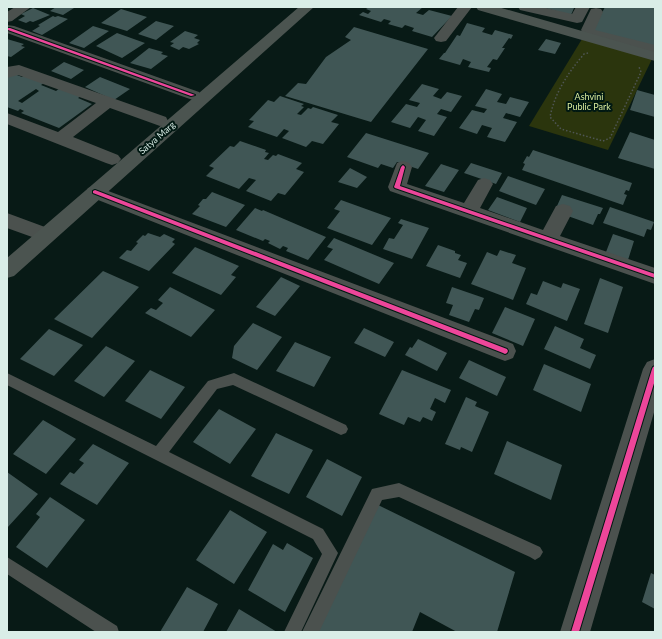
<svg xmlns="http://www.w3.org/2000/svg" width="662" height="639" viewBox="0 0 662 639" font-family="Lato,sans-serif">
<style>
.green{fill:#2b350d}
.building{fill:#405655;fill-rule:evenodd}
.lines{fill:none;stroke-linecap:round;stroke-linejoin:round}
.path{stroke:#4f5654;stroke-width:1.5;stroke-dasharray:1.5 2;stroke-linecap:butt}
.lane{fill:#4b514e;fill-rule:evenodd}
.street{fill:#4b514e;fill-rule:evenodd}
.secondary{fill:#4b5450;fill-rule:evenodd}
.cycleway-casing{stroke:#001812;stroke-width:2}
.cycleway{fill:#ed469a;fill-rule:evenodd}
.labels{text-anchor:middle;stroke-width:4;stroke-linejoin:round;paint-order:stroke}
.far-park-label{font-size:9px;fill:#d9eb9e;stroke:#001812}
.far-street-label{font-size:9px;fill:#d9ede7;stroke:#001812}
</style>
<rect width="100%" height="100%" fill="#081a16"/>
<path class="green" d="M582 39 652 59 608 150 529 126Z"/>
<path class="building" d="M56 7H70L74 8 63 15 50 11Z
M369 7H423L416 13 423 15 429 10 452 16 432 37 412 31 414 28 405 25 402 28 388 24 391 21 384 19 381 22 359 15 363 12 368 14 371 11 366 9Z
M541 7H570L574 8 571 15Z
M605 7H655V48L592 32Z
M33 8 50 15 33 22 30 21 26 23 18 20 25 16 21 14Z
M121 9 147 17 127 31 101 23Z
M53 16 55 17 58 16 68 19 42 35 32 31 40 26 38 25Z
M156 21 174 26 156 40 138 34Z
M467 23 485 28 482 32 492 35 495 30 513 35 511 39 509 38 502 48H505L497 60 493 59 487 67 491 68 489 72 468 67 471 62 463 59 460 65 439 59 444 53H445L457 35 460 36Z
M93 26 109 31 84 48 69 43Z
M354 27 428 49 371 122 285 96 298 83 306 84 326 57 351 40 345 37Z
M185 31 198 35 194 38 200 40 197 43 199 44 189 49 183 47 179 50 170 46 174 43 170 42Z
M117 33 145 43 122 58 96 46Z
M7 39 24 44 21 46 25 47 11 57 7 56Z
M546 39 561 43 555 54 538 50Z
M149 48 163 52 161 54 168 56 151 69 130 63Z
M64 62 84 70 71 79 51 71Z
M12 73 22 77 25 75 45 82 41 85 56 91 60 88 81 96 78 98 92 104 59 128 21 113 24 111 20 109 18 111 7 107V77ZM36 89 39 91 22 103 18 101Z
M100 77 130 89 114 100 85 87Z
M422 84 439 89 433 96 441 99 447 92 462 96 451 112 441 109 437 114 447 117 434 136 418 131 426 120 418 117 410 128 391 122 406 104 417 107 420 103 409 100Z
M486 89 502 94 497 102 506 104 510 97 529 102 520 117 506 113 503 118 517 122 505 142 487 137 492 128 482 125 477 134 459 128 472 110 484 113 487 109 475 106Z
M637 90 655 95V117L630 110Z
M280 96 304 104 301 106 304 107 297 114 301 115 308 108 311 109 313 107 338 115 331 122 339 124 323 144 312 141 306 147 282 138 289 131 284 129 277 137 248 127 254 121 249 120 268 100 274 102Z
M630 132 655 140V169L618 158Z
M366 133 429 153 418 169 397 162 393 168 381 164 378 168 347 157Z
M240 141 266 150 265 152 269 153 264 159 268 160 273 155 276 156 278 154 302 163 296 169 304 172 285 195 278 193 271 201 246 191 256 180 249 178 239 189 206 176 214 168 209 166 230 146 234 147Z
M533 150 632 183 629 191 626 190 624 194 627 195 623 205 522 170 525 164 523 163 527 156 529 157Z
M471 163 502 173 496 184 464 173Z
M441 164 459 170 444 192 425 186Z
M350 168 367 177 357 188 338 182Z
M508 176 545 189 536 205 499 191Z
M212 192 245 205 226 227 192 214 200 206 198 205 203 199H206Z
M562 195 603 208 600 214H598L593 225 565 215 568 209 557 206Z
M497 197 527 208 520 222 488 210Z
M341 200 391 218 372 245 327 228 340 211 334 209Z
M610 207 654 222 651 230 647 229 644 237 603 223Z
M255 208 262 211 263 210 326 237 308 260 286 251 288 248 283 246 280 249 268 243 270 241 265 239 263 241 236 230Z
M401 219 429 228 412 259 383 249 389 238 394 239 403 225 398 223Z
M148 233 160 237 164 234 175 239 172 242 175 244 149 271 119 258 127 250 131 251 138 243 136 242 143 235 145 236Z
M613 234 634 241 628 260 606 252Z
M334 238 394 263 379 284 324 260 333 249 327 247Z
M438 245 455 251V253L461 255 458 260 467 263 460 278 426 266Z
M195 247 239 266 231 275 236 277 221 295 172 273Z
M500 250 516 255 512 263 526 268 513 300 471 284 487 252 497 256Z
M103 271 139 287 92 338 54 319Z
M281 277 300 286 275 316 256 307Z
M600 278 623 287 608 333 584 324Z
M543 281 561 288 563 283 580 289 567 321 526 304 531 293 537 295Z
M170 287 215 310 191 337 145 313 151 308 156 310 163 303 158 300Z
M452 287 484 298 479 310 475 309 469 322 449 315 453 305 446 303Z
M505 307 535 319 523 346 492 333Z
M253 323 282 337 257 370 232 358 234 346Z
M555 326 584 339 580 348 596 355 590 369 544 349Z
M364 328 394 342 385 357 354 343Z
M49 329 83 345 54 376 20 359Z
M418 339 447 353 437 371 405 355 410 347 412 348Z
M295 342 331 357 314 387 276 371Z
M106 346 135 361 104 397 74 381Z
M469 360 506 377 497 396 459 378Z
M544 364 591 384 581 412 533 390Z
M150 370 185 387 161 419 125 401Z
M402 370 451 390 445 403 435 398 430 409 436 412 432 421 423 417 420 422 408 417 404 425 379 414Z
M466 397 477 402 475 406 489 412 472 452 461 447 460 450 445 444Z
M219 409 256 429 230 464 193 442Z
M43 420 76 439 46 474 13 454Z
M276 433 313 450 289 494 251 476Z
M507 441 562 465 551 500 494 474Z
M93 444 129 463 97 505 60 484 70 472 74 474 84 463 79 460Z
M327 459 362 477 342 516 306 497Z
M7 472 38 494 7 528Z
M50 497 85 520 47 568 16 547 40 517 36 514Z
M376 504 515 572 497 632H457L420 612 412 632H316Z
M230 510 267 532 234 584 196 560Z
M287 543 313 558 285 612 248 590 273 544 283 550Z
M651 573 655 575V609L642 602Z
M187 587 218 604 203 632H160Z
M239 609 277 632H226Z"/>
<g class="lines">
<path class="path" d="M588 53 584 54C568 73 555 92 550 117L561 129 603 141 610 138 641 72 639 67"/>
<path class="lane" d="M7 373 156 446 208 381 234 373 346 425 348 429 346 433 341 435 233 385 217 389 169 452 323 529 338 553 301 632H284L322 554 313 539 7 385Z
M399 483 540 547 543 552 540 557 535 560 530 557 399 497 382 500 319 632H302L372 489Z
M7 557 117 626 119 632H96L7 574Z"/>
<path class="street" d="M15 7H31L12 21 7 22V12Z
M458 7H472L446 41 441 42 436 41 434 38Z
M518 7H542L572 14 576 7H590L582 22 577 23 520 10Z
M596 8 601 9 603 12 595 30 655 45V53L585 36 581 30 591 9Z
M7 25 14 26 199 92 201 95 199 98 193 100 187 98 7 33Z
M19 65 166 117 168 121 166 125 160 126 110 108 73 137 118 155 121 159 118 163 112 165 106 163 7 124V113L58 132 96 103 18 75 7 78V67Z
M403 161 409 163 412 167 407 184 464 203 478 180 484 178 490 180 493 184 480 208 543 230 556 206 563 204 570 206 573 211 560 236 655 268V284L390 191 388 187 397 163Z
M95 186 513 344 516 351 513 358 505 361 497 358 88 196 86 192 88 188Z
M7 213 53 230 56 235 53 240 46 242 7 228Z
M655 359V409L590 632H560L643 369 647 362Z"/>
<path class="secondary" d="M299 7H314L14 276 7 278V258Z
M476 7H498L655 52V61L478 10Z"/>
<g class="cycleway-casing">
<path id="cycleway" d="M8 28H10L195 95 191 96 8 30Z
M403 165 405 167 400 186 655 274V278L395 188 394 187 401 167Z
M95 190 507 349 508 351 507 353 505 354 503 353 93 193V191Z
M655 366V380L579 632H571L652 369 653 367Z"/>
</g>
<use href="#cycleway" class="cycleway"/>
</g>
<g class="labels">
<g class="far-park-label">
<text x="589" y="100">Ashvini<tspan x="589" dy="10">Public Park</tspan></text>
</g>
<g class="far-street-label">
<text transform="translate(157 138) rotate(-41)" y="3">Satya Marg</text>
</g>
</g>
<rect width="662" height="639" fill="none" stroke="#d9ede7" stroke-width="16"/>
</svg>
